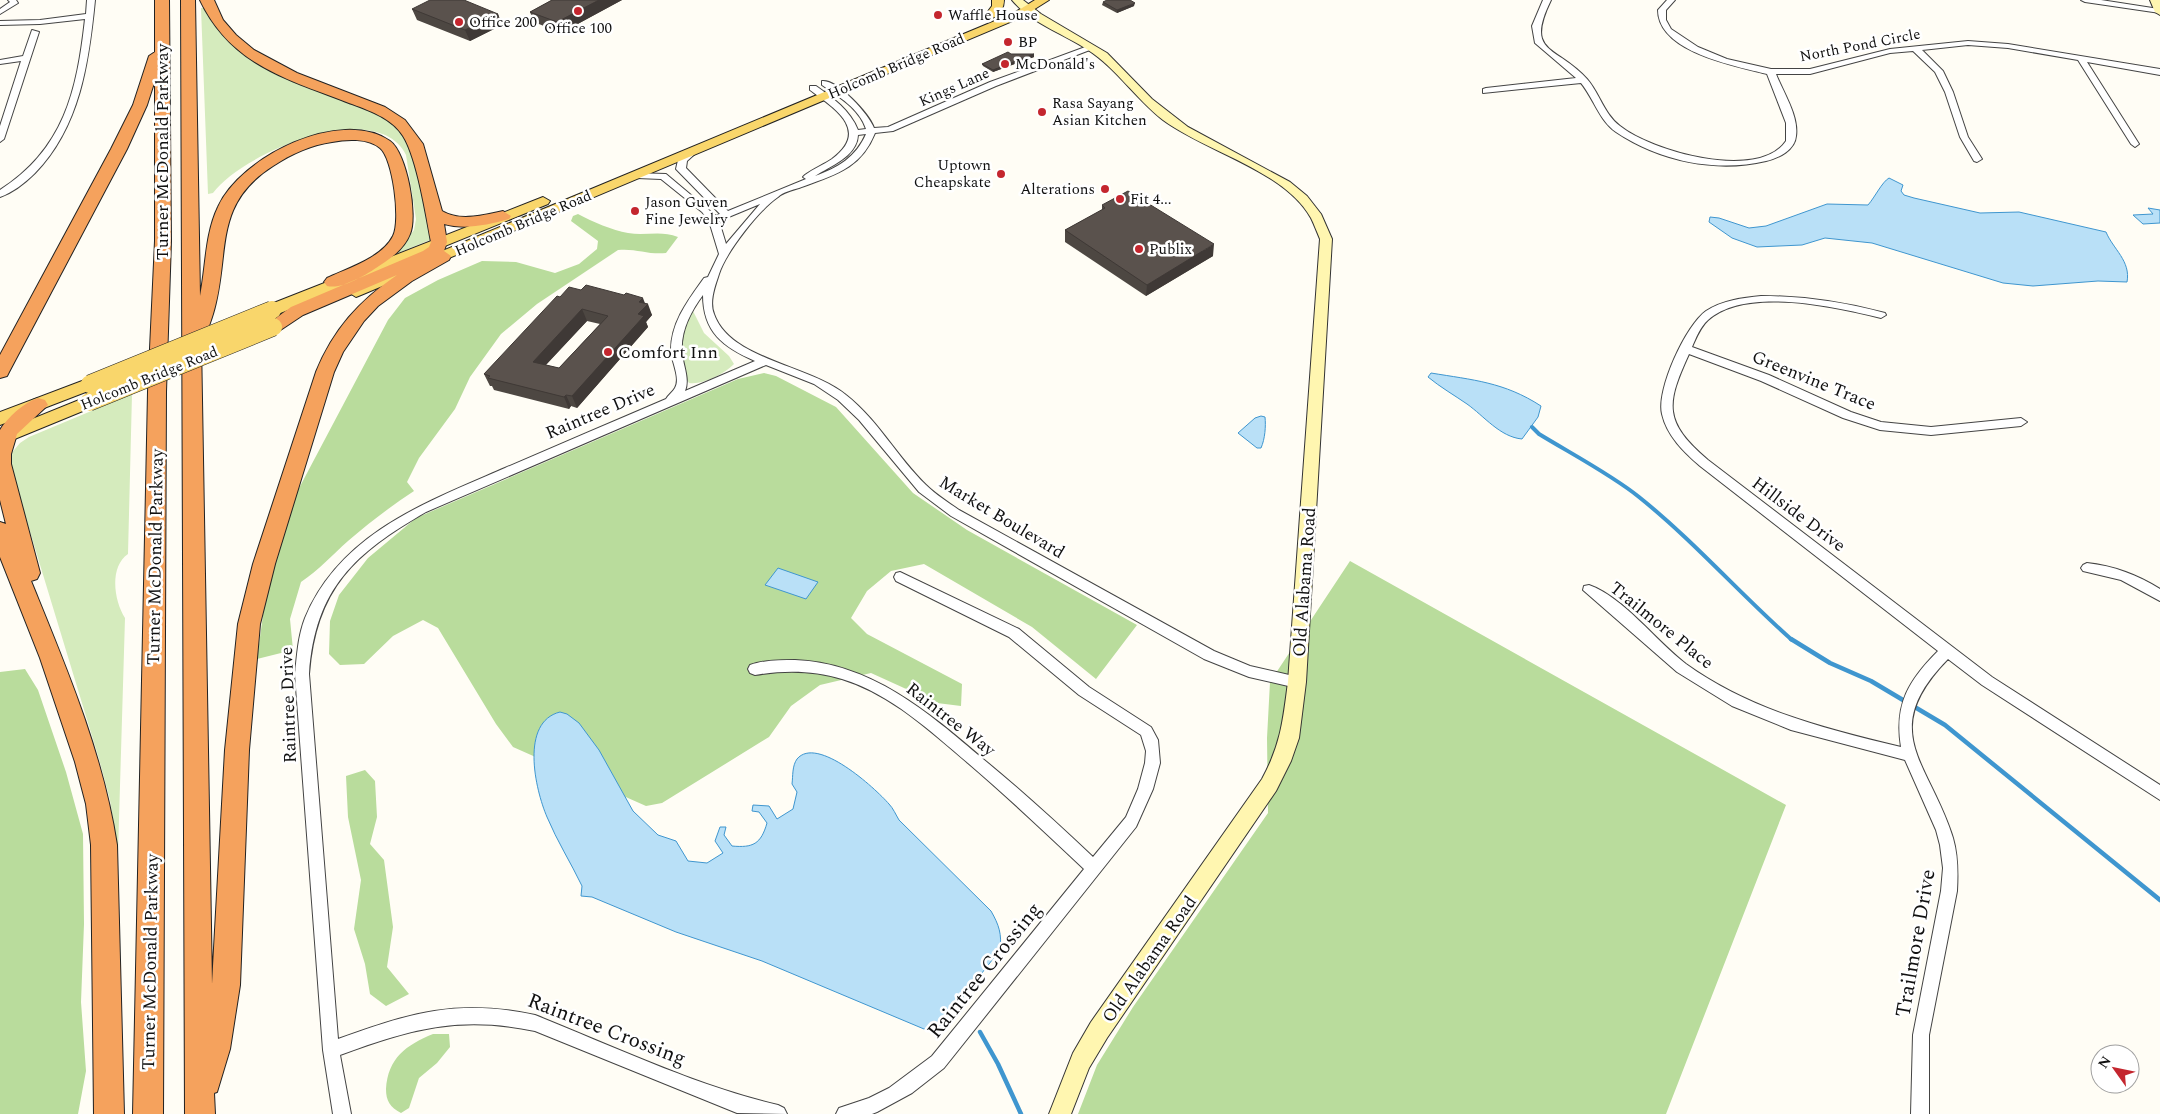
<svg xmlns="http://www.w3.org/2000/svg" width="2160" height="1114" viewBox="0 0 2160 1114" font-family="Spectral,serif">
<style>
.green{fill:#d5ebbd}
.forest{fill:#b9dc9c}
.water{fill:#b9e0f7;stroke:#3f96cf}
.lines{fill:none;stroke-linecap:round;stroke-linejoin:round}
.stream-far1{stroke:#3f96cf;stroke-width:4}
.stream{stroke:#3f96cf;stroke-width:4.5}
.street-casing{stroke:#444;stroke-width:2}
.secondary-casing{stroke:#333;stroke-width:2}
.primary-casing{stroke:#222;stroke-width:2}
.highway-casing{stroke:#222;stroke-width:2}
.street{fill:#fff;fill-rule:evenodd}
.secondary{fill:#fff6b0;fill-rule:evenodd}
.primary{fill:#f9d66b;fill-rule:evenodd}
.highway{fill:#f5a25d;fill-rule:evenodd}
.primary-bridge-casing{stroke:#222;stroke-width:19;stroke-linecap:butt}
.primary-bridge{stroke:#f9d66b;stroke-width:18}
.wall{fill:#4d4742;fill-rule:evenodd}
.shaded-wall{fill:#3f3936}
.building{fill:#5a524d;stroke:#3f3936;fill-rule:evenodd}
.poi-dot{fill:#c4262e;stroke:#fff;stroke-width:2}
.labels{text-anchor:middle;stroke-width:5;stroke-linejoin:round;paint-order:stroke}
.far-poi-label{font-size:15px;fill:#111;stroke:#fff;text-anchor:start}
.far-street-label{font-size:15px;fill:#111;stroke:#fff}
.street-label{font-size:18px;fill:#111;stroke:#fff}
.poi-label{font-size:18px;fill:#111;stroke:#fff;text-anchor:start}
.near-street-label{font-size:21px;fill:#111;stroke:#fff}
</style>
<rect width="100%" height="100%" fill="#fffdf5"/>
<path class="green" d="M201 8H205C218 52 312 83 353 102 371 110 392 117 404 134 418 153 426 212 431 237L430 240 398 253 397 251 414 230 416 219 406 155C377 96 242 153 213 193L208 194Z
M693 311 704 333 729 356 734 364C724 374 703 385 689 383 673 358 682 337 690 312Z
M132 394 128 554C109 567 114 601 125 618L118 853 110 800 99 759 10 466 9 456 20 443 29 437Z"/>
<path class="forest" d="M578 214C593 222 612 230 628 233 646 236 661 230 678 237L666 253C649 255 635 248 618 250L537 304 501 334 470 377 455 409 419 458 407 482 414 491C391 506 369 523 348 541 332 555 319 570 301 582L290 619 293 650 257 659 267 586 297 492 388 320 405 298 438 280 482 261 516 262 555 273 579 264 597 249 598 241 571 221 573 216Z
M764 373 776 376 836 407 913 493 967 530 1137 625 1096 679 1032 627 924 564 891 571 867 591 851 618 867 634 962 684 961 706 937 703 871 673 820 685 791 706 769 737 662 803 646 806 513 747 496 724 438 628 423 620 393 636 364 664 340 665 329 654 330 621 339 595 368 558 416 518 738 379Z
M1350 561 1786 805 1666 1114H1078L1097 1065 1133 1007 1268 813 1267 738 1270 682Z
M25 669 38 690 66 772 83 834 84 924 81 1002 86 1071 78 1114H0V672Z
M365 770 375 781 377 817 370 844 384 860 393 927 387 967 409 994 386 1006 370 994 365 964 354 929 361 880 348 817 346 776Z
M433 1034H449L450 1047 437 1063 419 1078 409 1108 401 1113C390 1107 386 1101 386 1089 388 1058 406 1045 433 1034Z"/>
<path class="water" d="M1889 178 1903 185 1901 191 1904 195 1914 198 1980 213 2019 212 2106 232C2113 249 2131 261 2127 282L2098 281 2033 286 2003 283 1872 243 1825 238 1802 245 1757 247 1732 238 1709 222 1710 217 1719 218 1749 228 1766 226 1827 204 1868 205C1875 197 1882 182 1889 178Z
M2148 208 2160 210V223L2143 224 2133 215 2153 214Z
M1431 373C1473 380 1504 382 1541 406L1538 417 1522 439C1500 437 1484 416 1467 404 1454 395 1440 387 1428 377Z
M1261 416 1265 417C1266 426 1265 439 1261 448H1257L1238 433 1255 418Z
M778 568 818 582 806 599 765 585Z
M560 712 567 714 579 723 599 750 633 811 658 835 676 841 688 861 707 863 723 853 715 841 720 827H726L724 835 732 846C753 848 761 844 767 823L759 812 752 811 753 805 769 806 777 819 793 809 797 792 792 784C793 776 792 766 797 759 817 735 875 788 889 804 893 808 896 815 899 820L991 911C999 925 1002 934 1000 950L941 1025 934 1029H924L762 961 676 932 592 897 581 896 582 886C571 863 557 841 547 817 535 789 520 722 560 712Z"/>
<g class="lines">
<path class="stream-far1" d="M1532 427 1539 434C1570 453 1612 475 1639 497 1694 541 1740 594 1792 640"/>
<path class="stream" d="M1791 639 1830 663 1871 681 1945 725 2160 900
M959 1002 963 1006
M980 1032 998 1064 1021 1114"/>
<g class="street-casing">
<path id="street" d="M8 0H16L18 3 0 14V9L10 2Z
M87 0H95C89 62 80 127 35 173 26 182 12 193 0 197V190C64 149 77 91 85 19L40 24 0 25V21L40 20 86 14Z
M1543 0H1551C1524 55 1557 45 1587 79 1600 94 1604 114 1620 126 1651 151 1758 182 1786 141V123L1767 74C1735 66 1658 52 1658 10L1667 0H1675L1666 10V20L1671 29 1698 47 1727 59 1771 69H1810L1890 49 1968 41 2008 44 2160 69V75L2087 62 2139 144 2135 147 2131 144 2078 60 2008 48 1968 45 1922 50 1943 71 1953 92 1968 137 1982 159 1977 162 1974 161 1960 137 1945 92 1935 72 1913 51 1890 53 1810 74H1776C1783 92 1799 116 1796 136 1795 150 1779 158 1766 161 1716 173 1659 161 1616 132 1599 120 1594 99 1581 83L1483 93V89L1486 88 1576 78 1535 43 1532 26Z
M2081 0H2101L2159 9 2160 13 2085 2Z
M32 30 39 32 4 139 0 142V126L21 61 0 64V60L23 56Z
M1088 46 1095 48 996 86 893 131 875 133C860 170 833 175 799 188 792 190 783 192 778 197 759 210 726 252 719 274 715 286 709 302 714 314 730 360 810 365 846 395 878 420 897 457 926 485 936 495 948 502 959 510L1214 651 1250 666 1302 678 1304 682 1302 686 1297 688 1249 677 1204 659 951 516 919 492 859 420 838 400 814 384 766 365 426 512C355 553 315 588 309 674L338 1039C410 1013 458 998 535 1015 615 1047 694 1085 778 1105L784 1108 787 1114 737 1113 535 1031C459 1015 411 1029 340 1055L351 1114H333L323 1050 295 674C297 655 298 636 305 618 340 533 427 502 505 468 559 445 612 422 666 399 668 395 673 392 675 388 681 378 671 361 671 350 671 322 689 299 704 278L708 277 719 254 709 221 702 212 661 179 637 178 632 175 634 173 666 174 716 216 720 214 676 169 678 160 689 150 697 152 687 161 686 168 728 211 806 179 803 177 805 175C813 169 823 165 832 159 870 131 836 109 810 90V86H816C833 98 850 110 858 130L866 129C859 108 839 97 822 85V81C837 79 869 114 874 128L888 127 990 82ZM866 134C856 157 838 168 815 176 830 166 857 157 858 135ZM760 204 726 244 719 221ZM703 295C703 332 723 347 755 361L685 391C690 379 683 365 682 353 680 332 691 311 703 295Z
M1761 296C1803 296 1844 302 1885 313L1886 315 1881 318C1836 307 1746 286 1708 320 1700 327 1696 338 1692 347L1769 375 1851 412 1881 422 1931 427 2021 418 2027 422 2021 426 1931 435 1880 430 1843 418 1761 381 1689 354C1666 404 1663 422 1708 460L1992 677 2160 785V800L1982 685 1948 659C1876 732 1930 763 1953 838 1958 855 1958 873 1957 891L1929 1035V1114H1911L1913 1035 1941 891 1943 868 1940 845 1936 830 1905 760 1791 730 1732 706 1677 672 1583 590 1584 586 1589 585C1622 596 1657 642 1686 664 1750 710 1825 729 1901 747 1894 704 1909 680 1938 651L1700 466C1684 452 1667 436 1662 414 1656 390 1686 325 1706 311 1723 300 1742 298 1761 296Z
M2087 563C2114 566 2138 575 2160 589V601L2121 580 2083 571 2081 568 2083 565Z
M900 572 1019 629 1089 687 1151 727 1158 740 1160 763 1153 789 1136 827 944 1068 912 1093 877 1112 872 1114H836L839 1108 869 1098 889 1088 932 1056 1084 869C1046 833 1008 797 968 763 930 731 891 694 842 679 813 670 784 670 755 675L750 673 748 669 750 665C764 660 781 660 795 660 871 663 928 712 983 759 1021 790 1057 823 1093 857L1126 817 1138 789 1145 763 1146 751 1141 735 1079 695 1009 637 896 581 894 577 896 573Z"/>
</g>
<g class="secondary-casing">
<path id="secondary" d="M1012 0H1023L1041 14 1107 53 1152 99 1188 127 1290 182 1307 196 1321 214 1332 239 1306 682 1299 738 1291 761 1276 791 1107 1038 1089 1068 1071 1114H1049L1073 1053 1091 1022 1262 779C1281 744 1283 720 1288 682L1320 239C1317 232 1314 224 1311 218 1284 170 1206 152 1163 120 1136 99 1116 68 1088 50 1064 34 1031 23 1012 0Z
M2150 0H2160V15L2155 12Z"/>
</g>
<g class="primary-casing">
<path id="primary" d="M992 0H1004C1004 7 1000 16 992 18L986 14 992 6Z
M1035 0H1049L1022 17 361 295 356 297 348 292 351 289 1014 13Z
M543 197 550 201 548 204 278 314 272 315 264 310 266 306Z
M90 378 96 380 98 384 96 388 0 425V412Z
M89 396 95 398 97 402 95 406 0 445V432Z"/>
</g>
<g class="highway-casing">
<path id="highway" d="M155 0H169L171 241 166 392 163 1114H133L148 392 155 241V80L147 105 127 149 9 372 7 376 0 378V355L111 149 133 105 149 56 155 52Z
M181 0H195L200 296C206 266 205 234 218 207 240 157 341 107 390 141 407 153 418 216 410 234 405 247 393 257 382 264 369 273 343 290 327 286L324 282 327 278C348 268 382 258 393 236 401 221 393 158 380 148 368 138 347 139 332 142 311 145 291 154 273 166 211 205 231 255 213 314 210 323 207 334 201 341L212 984 225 750 238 624 253 564 316 372C333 330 359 301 397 275L303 315 279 331H267L264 327 291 307 423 251 429 247 431 242C426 216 417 158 403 136 392 118 368 110 349 103 287 79 231 65 200 0H214L223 20 236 35 254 50 297 73 385 107 405 120 423 144 442 211C461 222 483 215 503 211L511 216 509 219C487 225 465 230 444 224L447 242 444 251 451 256 449 260 412 281 378 306 364 321 343 352 334 372 275 564 260 624 249 750 240 985 230 1049 217 1092 214 1093 215 1114H185Z
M38 398 45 400 48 405 17 434 11 454V464L40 573 37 579 31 581C66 667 103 753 117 845L124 1114H94L91 845 86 804 75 762 40 658 0 557V522L6 524 0 500V430C8 417 23 403 38 398Z"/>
</g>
<use href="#street" class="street"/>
<use href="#secondary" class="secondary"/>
<use href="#primary" class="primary"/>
<use href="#highway" class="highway"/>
<g class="primary-bridge-casing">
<path id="primary-bridge" d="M90 384 272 310
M89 402 273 327"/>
</g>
<use href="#primary-bridge" class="primary-bridge"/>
</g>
<path class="wall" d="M552 0H622L561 33 534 22 530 12Z
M1103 2 1134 6 1117 13 1102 5Z
M412 9 498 14 502 25 470 41 417 20Z
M1011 54H1034V57L993 72 983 66 982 64Z
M1102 205 1213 256 1146 296 1065 242V230L1102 210Z
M560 297 645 303 652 315 646 322 648 327 577 408 571 406 569 409 494 390 492 386H490L484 374ZM587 321 600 324 559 368 546 365Z"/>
<path class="shaded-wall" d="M599 0H622L561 33 557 22Z
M1135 3 1134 6 1117 13V10Z
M498 14 502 25 470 41 465 30Z
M1034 54V57L993 72V70Z
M1214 244 1213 256 1146 296 1147 285Z
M643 298 646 306 648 304 652 315 646 322 648 327 577 408 572 396 638 314 639 302Z
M582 309 587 321 538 373 533 362Z
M566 395 571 406 569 409 564 397Z"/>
<path class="building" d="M430 0H464L498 14 465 30 412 9Z
M552 0H599L557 22 530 12Z
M1107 0H1130L1135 3 1117 10 1103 2Z
M1008 52 1011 54H1034L993 70 982 64Z
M1128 191 1214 244 1147 285 1065 230 1105 208 1102 205Z
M586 285 624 295 626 293 643 298 639 302 648 304 638 314 644 316 572 396 566 395 564 397 488 378 490 376 484 374 557 296 560 297 569 287 581 290ZM582 309 608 316 559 368 533 362Z"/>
<g class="poi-dot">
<circle cx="578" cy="11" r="5"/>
<circle cx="938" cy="15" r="5"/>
<circle cx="459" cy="22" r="5"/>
<circle cx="1008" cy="42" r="5"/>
<circle cx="1005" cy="64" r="5"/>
<circle cx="1042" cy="112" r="5"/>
<circle cx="1001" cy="174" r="5"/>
<circle cx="1105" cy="189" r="5"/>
<circle cx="1120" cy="199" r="5"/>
<circle cx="635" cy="211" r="5"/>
<circle cx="1139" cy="249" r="5"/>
<circle cx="608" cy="352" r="5"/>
</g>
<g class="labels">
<g class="far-poi-label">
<text x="948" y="20">Waffle House</text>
<text x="469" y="27">Office 200</text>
<text x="578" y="33" text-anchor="middle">Office 100</text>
<text x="1018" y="47">BP</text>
<text x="1015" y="69">McDonald's</text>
<text x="1052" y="108">Rasa Sayang<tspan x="1052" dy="17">Asian Kitchen</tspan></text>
<text x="991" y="170" text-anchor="end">Uptown<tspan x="991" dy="17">Cheapskate</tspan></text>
<text x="1095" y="194" text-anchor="end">Alterations</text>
<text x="1130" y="204">Fit 4...</text>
<text x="645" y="207">Jason Guven<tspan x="645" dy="17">Fine Jewelry</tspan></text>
<text x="1149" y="254">Publix</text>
</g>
<g class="far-street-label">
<text transform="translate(1860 45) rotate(-11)" y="5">North Pond Circle</text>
<text transform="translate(896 66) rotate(-23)" y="5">Holcomb Bridge Road</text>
<text transform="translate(954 87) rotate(-24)" y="5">Kings Lane</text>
<text transform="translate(523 223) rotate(-23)" y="5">Holcomb Bridge Road</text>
<text transform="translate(149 378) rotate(-22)" y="5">Holcomb Bridge Road</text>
</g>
<g class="street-label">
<text transform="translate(162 152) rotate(-90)" y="6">Turner McDonald Parkway</text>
<text transform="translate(1814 380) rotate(22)" y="6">Greenvine Trace</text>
<text transform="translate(600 411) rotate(-23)" y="6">Raintree Drive</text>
<text transform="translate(1799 514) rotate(37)" y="6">Hillside Drive</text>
<text transform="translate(1002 517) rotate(31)" y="6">Market Boulevard</text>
<text transform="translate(155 557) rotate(-89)" y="6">Turner McDonald Parkway</text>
<text transform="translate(1304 582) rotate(-86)" y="6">Old Alabama Road</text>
<text transform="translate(1662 625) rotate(39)" y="6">Trailmore Place</text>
<text transform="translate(288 705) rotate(-92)" y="6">Raintree Drive</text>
<text transform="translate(951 719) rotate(38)" y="6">Raintree Way</text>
<text transform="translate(1149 959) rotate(-55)" y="6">Old Alabama Road</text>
<text transform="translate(150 962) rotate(-89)" y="6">Turner McDonald Parkway</text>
</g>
<g class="poi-label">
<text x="618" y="358">Comfort Inn</text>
</g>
<g class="near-street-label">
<text transform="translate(1915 943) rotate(-80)" y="7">Trailmore Drive</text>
<text transform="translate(984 970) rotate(-51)" y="7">Raintree Crossing</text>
<text transform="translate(607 1029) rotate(21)" y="7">Raintree Crossing</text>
</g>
</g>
<g transform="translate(2115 1069) rotate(303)"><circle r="24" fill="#ffffff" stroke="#a0a0a0"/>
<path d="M0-4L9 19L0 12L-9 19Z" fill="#c4262e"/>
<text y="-8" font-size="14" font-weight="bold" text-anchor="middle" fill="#111111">N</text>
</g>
</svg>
